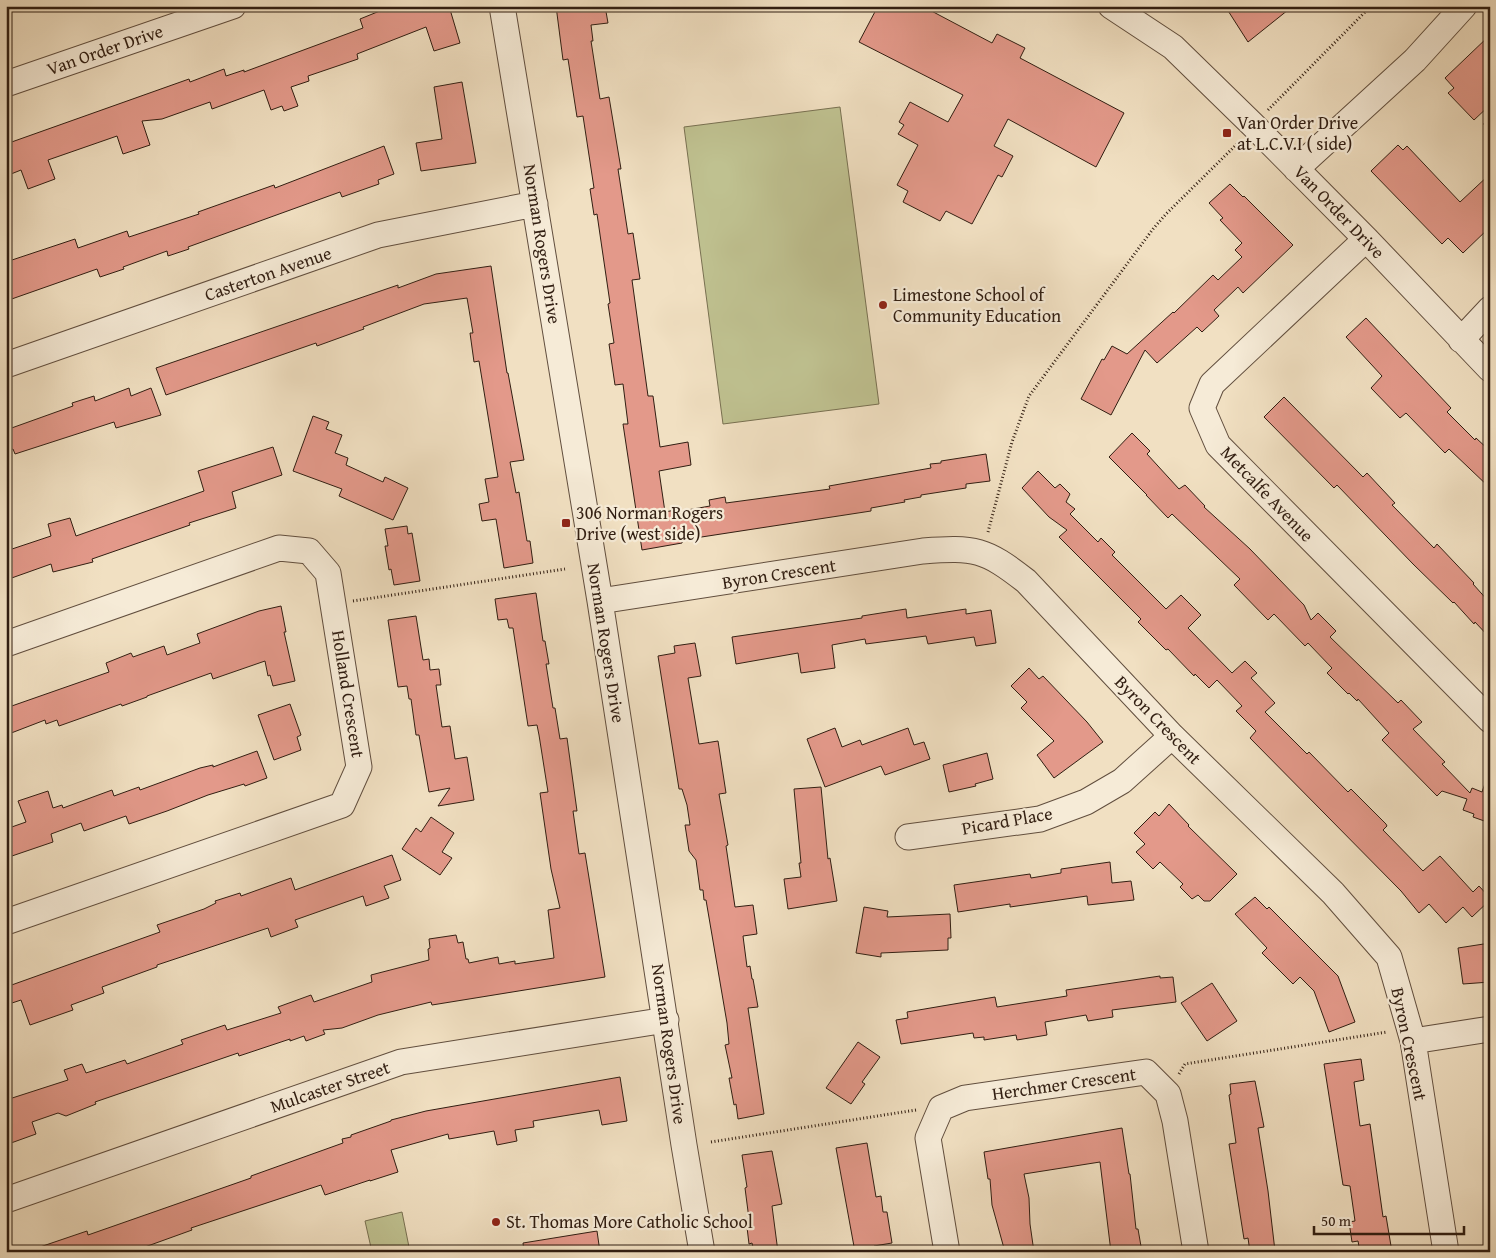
<svg xmlns="http://www.w3.org/2000/svg" width="1496" height="1258" viewBox="0 0 1496 1258" font-family="'Gentium Book Plus',serif">
<style>
.green{fill:#bfc190;stroke:#787051}
.building{fill:#e3998a;stroke:#311e12}
.lines{fill:none;stroke-linecap:round;stroke-linejoin:round}
.minor-casing{stroke:#614e3e;stroke-width:27}
.path{stroke:#311e12;stroke-width:3;stroke-dasharray:1 2.5;stroke-linecap:butt}
.minor{stroke:#f6ebd7;stroke-width:25}
.poi-dot{fill:#8f2418;stroke:#f6ebd7;stroke-width:2}
.labels{text-anchor:middle;stroke-width:4.5;stroke-linejoin:round;paint-order:stroke}
.street-label{font-size:18px;fill:#311e12;stroke:#f6ebd7}
.poi-label{font-size:18px;fill:#311e12;stroke:#f6ebd7;text-anchor:start}
</style>
<rect width="100%" height="100%" fill="#f1e0c2"/>
<filter id="stains"><feTurbulence type="fractalNoise" baseFrequency=".004" numOctaves="4"/><feColorMatrix values="0 0 0 0 .2 0 0 0 0 .09 0 0 0 0 .02 0 0 0 .5 -.17"/></filter>
<radialGradient id="worn" r=".72"><stop offset=".6" stop-color="#630" stop-opacity="0"/><stop offset="1" stop-color="#630" stop-opacity=".3"/></radialGradient>
<path class="green" d="M840 107 879 404 723 424 684 127Z
M402 1212 410 1252H372L365 1221Z"/>
<path class="building" d="M392 6H449L460 43 434 51 426 27 357 54 358 59 308 76 309 81 291 87 298 106 284 111 282 106 271 110 264 90 212 109 210 102 162 119 142 121 150 145 123 154 117 136 48 160 55 179 28 189 21 170 6 176V144L189 79 190 82 224 69 226 76 244 70V72L363 28 360 19Z
M556 6H605L608 23 591 25 593 41H591L600 99 609 97 621 169H618L628 234 633 233 640 279 632 280 648 396H653L660 447 688 442 691 465 659 471 665 512 675 510 676 512 710 506 709 500 725 497 726 503 830 489 829 486 931 468 930 464 941 463V461L986 454 990 481 966 484V488L921 495V497L904 500 905 502 871 508V511L682 540V543L642 550 623 424H628L623 384 615 385 609 344 614 343 608 304 610 303 597 214 594 215 590 189 594 188 583 116 577 117 568 59 563 60Z
M878 6H922L992 43 997 34 1025 48 1020 58 1124 113 1096 167 1008 119 994 146 1013 156 1002 177 998 175 972 224 946 211 940 221 903 202 908 191 897 185 918 145 898 134 904 125 899 122 910 102 948 122 963 95 859 42Z
M1225 6H1293L1248 42Z
M1490 35V105L1474 120 1448 93 1454 88 1445 78Z
M462 82 476 163 421 171 416 143 442 139 434 87Z
M1398 145 1403 150 1407 146 1460 202 1490 174V227L1463 253 1448 238 1442 244 1371 171Z
M384 146 394 174 378 180 379 184 342 197 340 192 188 247 189 249 168 256 167 251 123 267 124 269 100 277 97 269 6 301V262L75 239 78 248 127 231 129 237 199 214 198 212 274 185 275 188Z
M1230 184 1243 197 1244 196 1293 245 1243 293 1238 287 1214 310 1219 316 1202 332 1197 327 1157 363 1145 350 1111 415 1081 399 1102 359 1104 360 1112 346 1127 354 1173 312 1174 313 1213 275 1218 280 1242 257 1235 250 1242 243 1220 220 1223 218 1209 203Z
M491 266 507 373H508L524 460 510 462 516 493 519 492 527 541H530L533 563 504 568 496 519 482 521 479 504 489 502 485 479 498 477 479 361 474 362 470 333H473L467 298 424 304 363 327 364 329 317 346 316 343 166 395 156 368 398 285V288L436 274Z
M1366 318 1451 408 1447 412 1475 440 1476 438 1490 451V488L1449 449 1445 453 1406 413 1400 418 1371 388 1382 376 1346 337Z
M129 388 131 396 151 388 161 415 116 428 114 422 15 454 13 449 6 451V430L73 406 72 403 94 396 95 401Z
M1284 397 1363 477 1367 473 1395 503 1392 505 1434 548 1437 544 1474 583 1473 584 1490 603V638L1475 622 1474 624 1454 602 1453 603 1413 564 1337 485 1334 488 1264 417Z
M313 416 329 422 326 429 342 435 335 453 348 458 346 465 383 482 385 477 408 488 393 520 339 496 342 489 293 471Z
M1132 433 1150 451 1147 454 1179 489 1185 485 1205 506 1204 507 1250 549 1304 605 1311 620 1318 613 1336 631 1330 637 1398 703 1401 700 1422 722 1413 729 1445 762 1442 764 1470 793 1472 788 1482 792 1488 775 1490 776V823L1473 817 1474 814 1463 810 1467 799 1442 791 1437 796 1382 740 1389 733 1358 699 1357 701 1349 693 1348 694 1327 673 1332 668 1308 643 1305 646 1274 614 1268 620 1234 585 1240 579 1172 514 1168 518 1146 495H1147L1109 457Z
M273 447 282 475 232 492 236 508 189 523 190 525 92 559 93 562 53 572 51 564 6 580V551L51 536 48 524 70 518 76 536 204 491 198 471Z
M1038 471 1055 488 1060 484 1070 494 1066 502 1075 509 1070 514 1098 542 1101 538 1115 552 1112 555 1166 609 1181 595 1201 615 1188 628 1232 673 1245 661 1257 673 1251 678 1275 703 1265 712 1307 754 1309 752 1348 792 1351 789 1386 824 1387 826 1383 830 1423 871 1440 856 1473 892 1479 886 1490 898V900L1472 917 1463 907 1446 923 1429 904 1419 913 1401 891 1250 738 1256 731 1236 711 1242 706 1217 680 1209 688 1195 674 1194 676 1168 649 1166 650 1138 622 1141 619 1059 537 1067 530 1049 517 1022 488Z
M407 526 408 534 412 533 420 581 394 585 391 569 389 570 385 546H388L385 529Z
M536 593 543 641H545L549 664H546L553 708H555L560 739 567 738 577 811H573L579 854 585 853 605 977 432 1005 431 1002 378 1015 342 1028 323 1030 325 1034 306 1041 304 1036 290 1041V1039L239 1056 238 1053 95 1102 96 1104 66 1116 58 1113 32 1122 36 1134 11 1143 6 1130V1100L68 1080 64 1070 82 1064 86 1073 125 1060 127 1064 183 1044 181 1040 225 1025 227 1030 281 1013 278 1007 311 995 314 1002 372 982 371 975 429 960 428 949 430 948 429 939 456 935 458 943 463 942 466 959H468L469 963 498 957 499 964 515 961V964L554 958 548 910 560 908 551 869 540 793 548 792 539 735 537 725 528 726 513 628H509L507 619 498 620 495 599Z
M281 606 286 632H284L295 681 273 686 270 675 268 676 265 661 213 679 211 673 147 696V697L122 706 121 704 59 726 57 720 46 724 45 720 6 735V708L109 672 106 663 131 653 133 657 164 646 167 655 200 643 197 634 259 611Z
M906 609 907 618 966 609V614L991 610 996 643 976 646 974 637 928 644 926 636 866 644 865 639 832 645 835 668 801 673 798 653 736 664 732 637 862 618V616Z
M416 616 423 660 429 659 430 670 439 669 441 685H436L442 727 450 726 455 759 467 757 474 800 438 806 450 788 429 792 419 735H416L411 699H409L407 686 398 687 388 620Z
M695 643 701 676 688 678 699 744 718 741 726 793 719 794 728 845 726 846 735 907 753 905 757 934 743 936 747 967 750 966 752 979H753L758 1007 748 1008 764 1114 738 1119 736 1104 734 1105 729 1078H732L725 1045 729 1044 727 1023 706 900H704L703 890H700L696 860 689 851 685 825H690L687 805 682 789H679L658 656 675 653 674 646Z
M1029 668 1039 679 1043 676 1087 722 1103 742 1054 778 1037 755 1054 741 1021 708 1027 702 1011 686Z
M290 704 301 735 297 737 301 750 274 760 258 715Z
M835 728 842 747 860 740 862 745 908 728 914 745 924 742 930 759 885 775 881 766 825 787 807 739Z
M257 751 267 778 245 786 244 784 208 795 167 811 129 824 126 816 84 831 81 823 51 834 53 842 6 858V829L26 822 18 801 48 791 53 808 62 805 63 808 112 790 114 796 139 787 140 790 200 768 213 765V767Z
M987 753 993 779 975 784 976 786 949 792 943 765Z
M821 787 828 859 830 858 837 901 788 909 784 879 801 877 799 863H801L794 789Z
M1169 804 1189 825 1188 826 1237 874 1210 901H1204L1198 895 1192 899 1180 887 1183 884 1160 862 1153 869 1136 852 1145 844 1134 833 1155 812 1159 816Z
M431 817 454 833 442 852 452 858 440 875 402 849 416 828 421 832Z
M392 855 401 880 384 886 389 898 366 906 363 896 295 920 298 927 271 937 268 928 157 965V967L102 987 104 993 71 1005 73 1010 30 1025 21 1000 6 1005V987L160 932 157 925 204 909 216 903 215 901 240 893 241 896 291 878 295 890Z
M1110 862 1112 883 1131 881 1134 900 1088 905 1087 896 1010 907V904L958 912 954 885 1030 874 1031 878 1061 873V869Z
M1255 897 1267 909 1269 907 1338 976 1355 1022 1329 1032 1314 991 1300 977 1293 984 1262 953 1267 948 1235 914Z
M864 907 888 911 887 917 950 914 951 938H948V950L881 953V957L856 953Z
M1490 943V982L1463 984 1458 948Z
M1160 976V978L1173 977 1176 1002 1112 1010 1113 1017 1088 1021 1086 1015 1045 1022 1047 1035 1017 1040 1016 1035 984 1040V1037L974 1038 973 1033 901 1044 896 1020 908 1018 907 1012 995 997 997 1007 1067 996 1066 990Z
M1212 983 1237 1021 1207 1041 1181 1003Z
M858 1042 880 1057 862 1082 865 1084 851 1104 826 1088Z
M1361 1059 1364 1080 1354 1082 1360 1126 1370 1124 1383 1217 1386 1216 1392 1252H1360L1358 1241 1352 1242 1349 1222 1355 1221 1350 1186 1343 1185 1324 1064Z
M620 1077 627 1121 602 1125 599 1110 533 1121 534 1127 515 1130 517 1141 497 1145 494 1131 449 1139 448 1134 391 1150 398 1172 370 1181V1180L325 1195 321 1185 191 1228 192 1230 131 1252H34V1249L87 1231 88 1235 251 1178V1176L343 1143 342 1139 351 1137V1135L391 1121V1120L426 1111Z
M1255 1081 1264 1127 1258 1128 1268 1191 1275 1251 1267 1252H1250L1248 1238 1244 1239 1229 1144 1236 1143 1229 1095 1231 1094 1230 1084Z
M1122 1128 1129 1174H1130L1136 1229H1138L1142 1252H1111L1100 1162 1024 1174 1029 1198 1030 1224 1034 1252H1005L992 1205 990 1179H988L984 1152Z
M867 1143 876 1197 881 1196 883 1212H887L892 1243 874 1246 875 1252H855L836 1148Z
M772 1151 782 1204 772 1206 778 1252H754L752 1243 749 1244 746 1219H749L745 1188 747 1187 742 1155Z
M597 1231 600 1252H524L523 1243Z"/>
<g class="lines">
<g class="minor-casing">
<path id="minor" d="M502 6 600 601 684 1145 702 1252
M1111 6 1173 47 1253 125 1366 239 1490 369
M6 84 233 6
M1296 169 1415 60 1464 6
M1366 239 1212 384 1202 408 1218 445 1490 720
M1461 340 1490 309
M6 365 378 235 535 204
M600 601 923 551C975 547 985 549 1026 581L1172 736 1333 893 1389 957 1413 1041 1446 1252
M6 644 279 548 309 551 328 573 359 767 342 805 6 922
M908 837 1040 819 1086 802 1122 781 1172 736
M1413 1041 1490 1029
M6 1200 401 1062 666 1020
M947 1252 928 1138 941 1108 965 1098 1146 1072 1168 1094 1175 1121 1196 1252"/>
</g>
<path class="path" d="M1268 110 1371 6
M1484 123 1490 129
M988 532 1012 442 1029 396 1153 229 1166 214 1240 141
M353 601 565 569
M1179 1074 1185 1064 1387 1032
M711 1142 916 1110"/>
<use href="#minor" class="minor"/>
</g>
<g class="poi-dot">
<rect x="1222" y="128" width="10" height="10" rx="2.5"/>
<circle cx="883" cy="305" r="5"/>
<rect x="561" y="518" width="10" height="10" rx="2.5"/>
<circle cx="496" cy="1222" r="5"/>
</g>
<g class="labels">
<g class="street-label">
<text transform="translate(105 50) rotate(-19)" y="6">Van Order Drive</text>
<text transform="translate(1339 212) rotate(46)" y="6">Van Order Drive</text>
<text transform="translate(542 244) rotate(81)" y="6">Norman Rogers Drive</text>
<text transform="translate(268 274) rotate(-19)" y="6">Casterton Avenue</text>
<text transform="translate(1267 494) rotate(46)" y="6">Metcalfe Avenue</text>
<text transform="translate(779 574) rotate(-9)" y="6">Byron Crescent</text>
<text transform="translate(606 643) rotate(81)" y="6">Norman Rogers Drive</text>
<text transform="translate(348 694) rotate(81)" y="6">Holland Crescent</text>
<text transform="translate(1158 720) rotate(46)" y="6">Byron Crescent</text>
<text transform="translate(1007 821) rotate(-10)" y="6">Picard Place</text>
<text transform="translate(669 1044) rotate(82)" y="6">Norman Rogers Drive</text>
<text transform="translate(1409 1044) rotate(78)" y="6">Byron Crescent</text>
<text transform="translate(1064 1084) rotate(-8)" y="6">Herchmer Crescent</text>
<text transform="translate(330 1087) rotate(-19)" y="6">Mulcaster Street</text>
</g>
<g class="poi-label">
<text x="1237" y="129">Van Order Drive<tspan x="1237" dy="21">at L.C.V.I ( side)</tspan></text>
<text x="893" y="301">Limestone School of<tspan x="893" dy="21">Community Education</tspan></text>
<text x="576" y="519">306 Norman Rogers<tspan x="576" dy="21">Drive (west side)</tspan></text>
<text x="506" y="1228">St. Thomas More Catholic School</text>
</g>
</g>
<rect width="1496" height="1258" fill="none" stroke="#f1e0c2" stroke-width="25"/>
<rect x="8" y="8" width="1481" height="1243" fill="none" stroke="#311e12" stroke-width="2.5"/>
<rect x="12" y="12" width="1471" height="1233" fill="none" stroke="#311e12"/>
<path d="M1314 1226v8h150v-8" fill="none" stroke="#311e12" stroke-width="2.5"/>
<text x="1321" y="1226" font-size="15" fill="#311e12" stroke="#f6ebd7" stroke-width="4" paint-order="stroke">50 m</text>
<rect width="100%" height="100%" filter="url(#stains)"/>
<rect width="100%" height="100%" fill="url(#worn)"/>
</svg>
